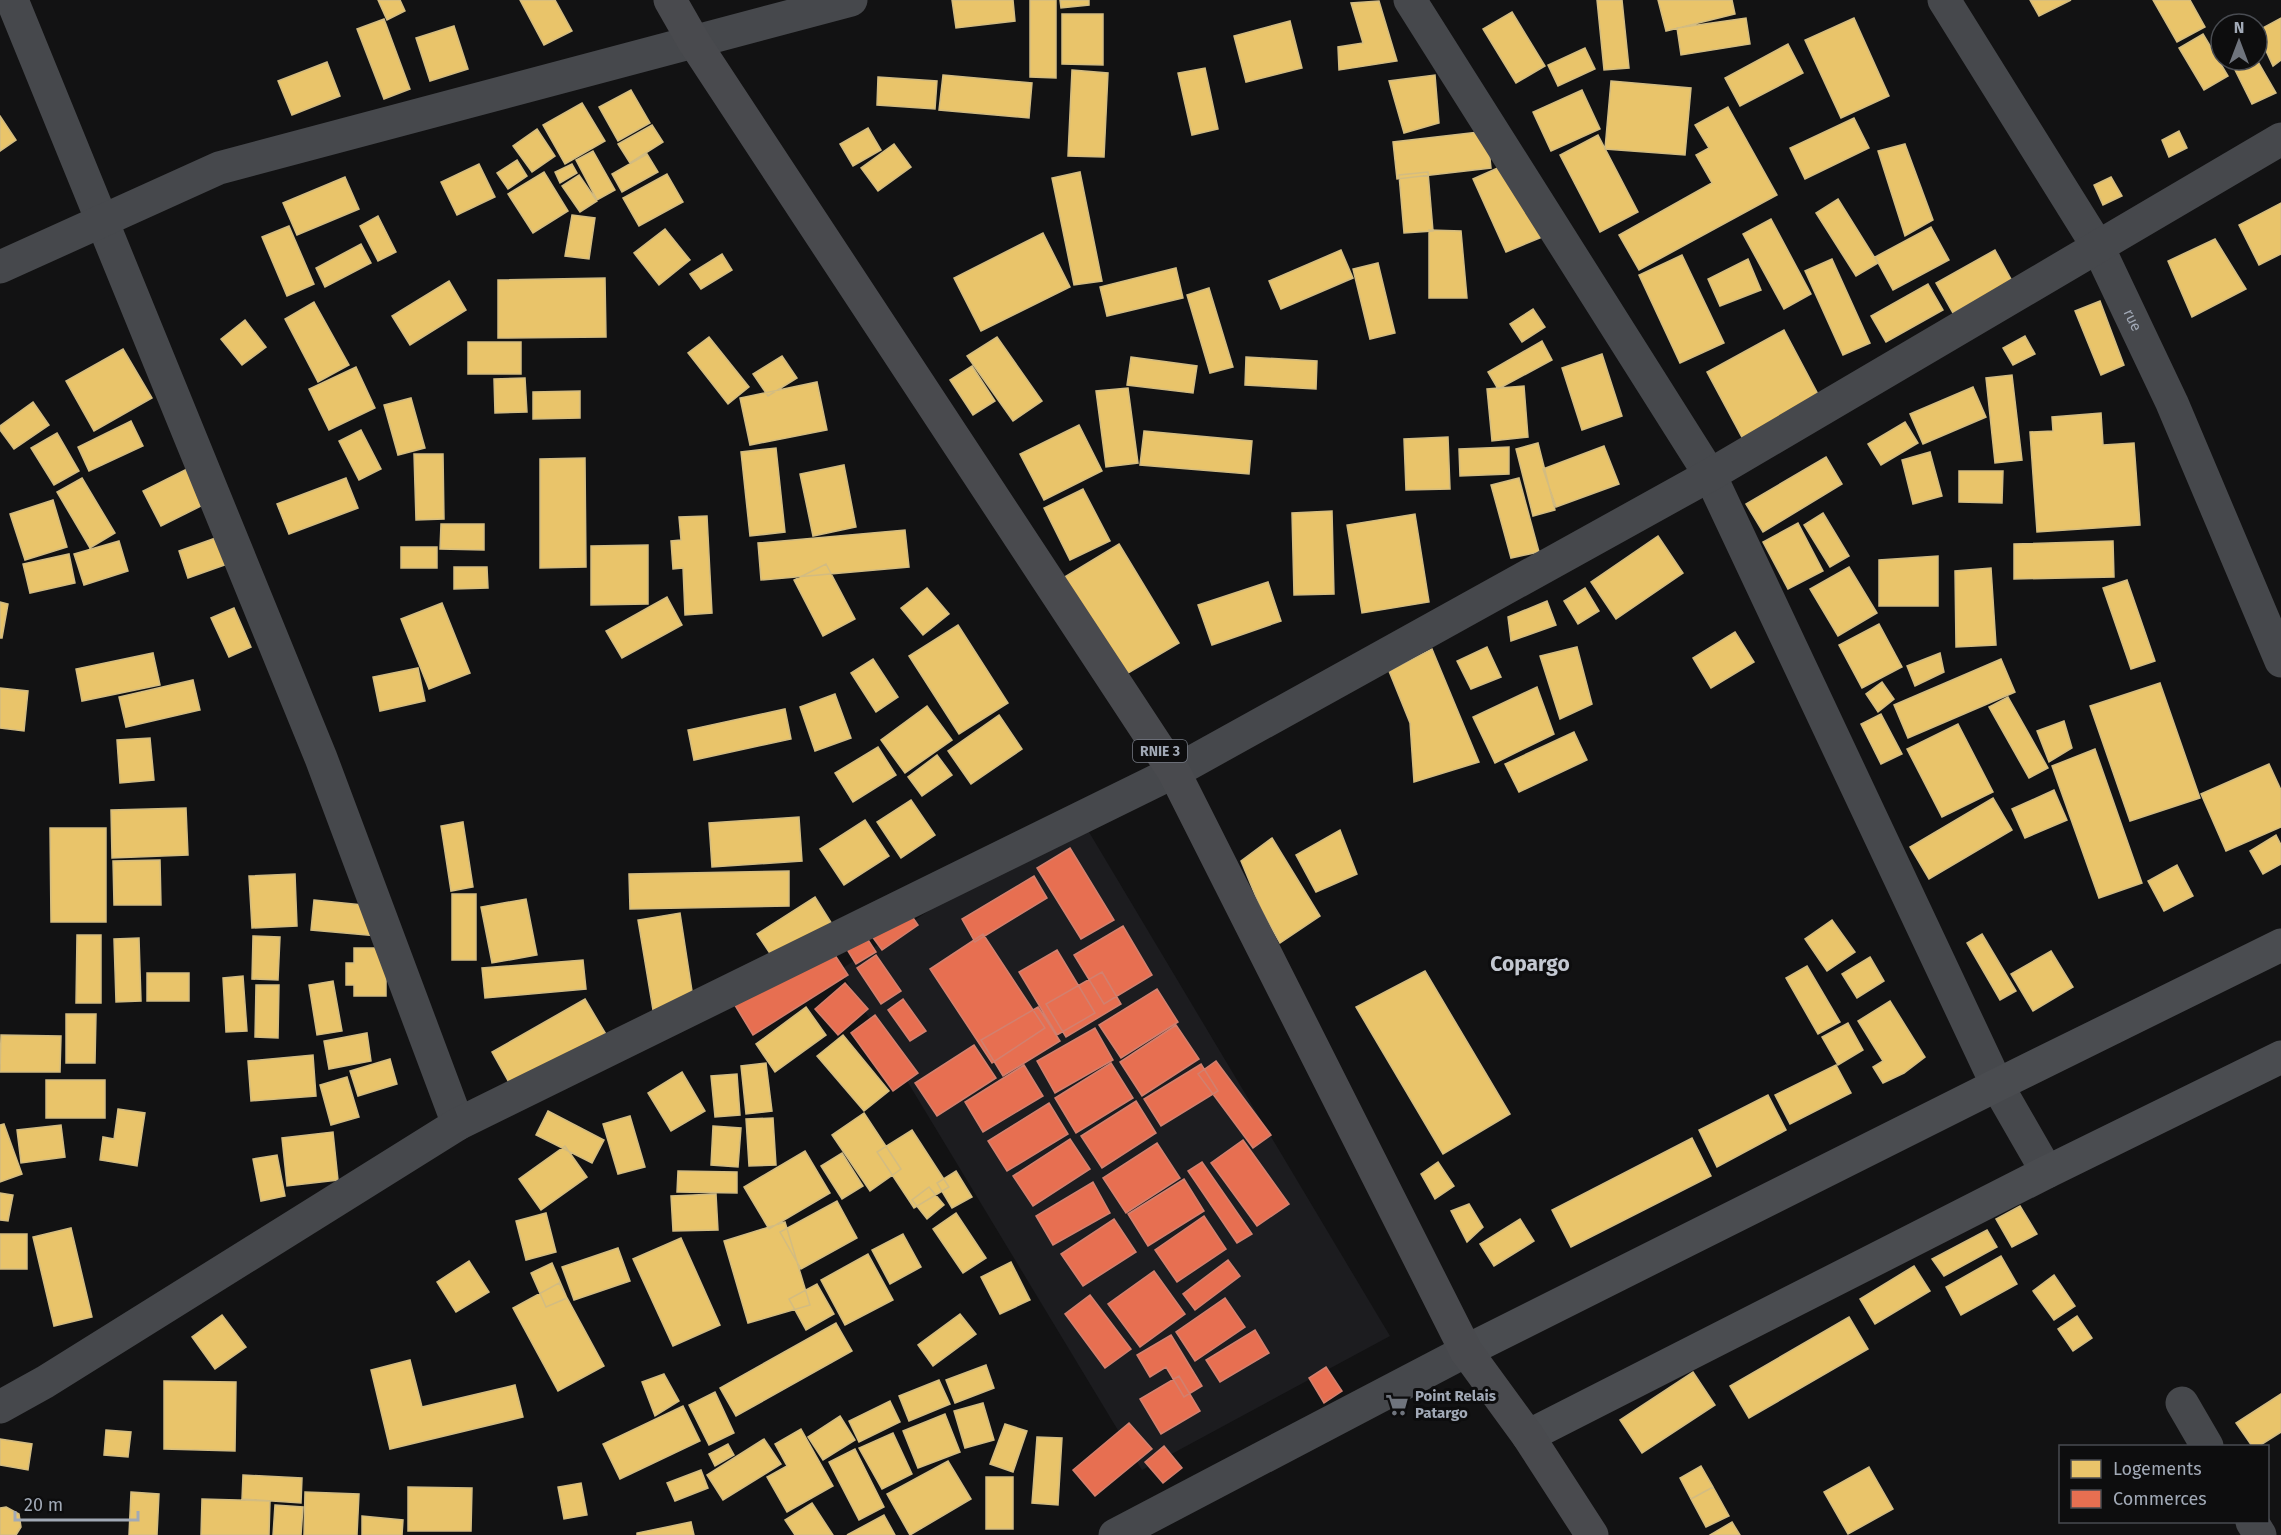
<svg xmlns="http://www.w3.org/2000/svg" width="2281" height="1535" viewBox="0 0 2281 1535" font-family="'Fira Sans',sans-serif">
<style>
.built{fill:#1c1c1f}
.homes{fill:#e9c46a;stroke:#d3bc81;stroke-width:1.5}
.shops{fill:#e76f51;stroke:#d2806f;stroke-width:1.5}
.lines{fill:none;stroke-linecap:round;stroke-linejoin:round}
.street{stroke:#46484c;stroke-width:33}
.secondary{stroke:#4a4c50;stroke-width:33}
.highway{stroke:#494a4e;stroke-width:33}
.labels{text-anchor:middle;stroke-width:6;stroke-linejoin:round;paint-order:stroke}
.shield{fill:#0d0d0e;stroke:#757a84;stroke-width:1.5}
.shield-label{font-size:14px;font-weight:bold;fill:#a1a9b6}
.street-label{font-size:15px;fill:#a1a9b6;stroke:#0d0d0e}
.poi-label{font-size:15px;font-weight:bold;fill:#a1a9b6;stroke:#0d0d0e;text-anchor:start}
.district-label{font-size:21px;font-weight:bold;fill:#c3c8d1;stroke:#0d0d0e}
</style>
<rect width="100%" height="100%" fill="#121213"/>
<path class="built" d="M1077 812 1390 1336 1142 1470 840 970Z"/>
<path class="homes" d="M378 0H400L405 11 387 20Z
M520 0H555L572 31 544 45Z
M952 0H1013L1015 21 956 28Z
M1030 0H1056V78L1030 77Z
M1060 0H1089V5L1061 8Z
M1597 0H1622L1629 68 1604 70Z
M1658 0H1732L1735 14 1666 31Z
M2030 0H2071L2039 16Z
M2153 0H2190L2205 27 2177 42Z
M1379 1 1397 61 1339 70 1338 47 1363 43 1351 3Z
M1512 12 1545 66 1516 83 1483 29Z
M1062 14H1103V65L1062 64Z
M1746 18 1750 44 1681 55 1677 28Z
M1854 18 1889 96 1841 118 1805 40Z
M2281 18V60L2273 66 2257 31Z
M384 19 410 89 384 99 357 29Z
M1290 21 1302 68 1246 82 1234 36Z
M454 26 468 69 430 81 416 38Z
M2203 34 2228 76 2204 90 2179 48Z
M1788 44 1803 73 1740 106 1725 78Z
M1585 48 1595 69 1558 86 1548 65Z
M2246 60H2257L2276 93 2252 104 2235 70Z
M327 62 340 96 292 115 278 81Z
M1205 68 1218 129 1192 135 1178 73Z
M1072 70 1108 73 1104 157 1068 156Z
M943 75 1032 83 1029 118 939 110Z
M1435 75 1439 123 1404 133 1389 81Z
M878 77 937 81 935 109 877 105Z
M1611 81 1691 88 1685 155 1605 149Z
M631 90 650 123 618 141 599 107Z
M1582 90 1600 129 1551 151 1533 112Z
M582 103 605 141 565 164 543 125Z
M1728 107 1777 195 1639 270 1619 235 1712 183 1696 155 1709 148 1695 125Z
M0 116 16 140 0 151Z
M1854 118 1869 148 1805 179 1790 148Z
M652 125 663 142 630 163 618 144Z
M868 128 881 150 853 166 840 144Z
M537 129 555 156 532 172 513 146Z
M1487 131 1491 168 1397 179 1393 142Z
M2179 131 2187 148 2169 157 2162 140Z
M1598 135 1638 212 1600 232 1560 155Z
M894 144 911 167 878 191 861 168Z
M1905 144 1933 220 1905 236 1878 151Z
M593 151 615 190 597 200 576 160Z
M647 154 658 172 622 192 612 174Z
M517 160 527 176 508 189 497 173Z
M1509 163 1542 237 1506 252 1473 179Z
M479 164 495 197 457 215 441 182Z
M572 164 577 173 560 183 555 172Z
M544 172 568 211 533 233 508 194Z
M1080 172 1102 281 1074 285 1052 178Z
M1428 172 1433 231 1404 233 1399 175Z
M667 174 683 202 639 226 623 198Z
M579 175 597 201 580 212 562 186Z
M345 177 359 209 297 235 283 203Z
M2111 177 2122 196 2103 205 2094 185Z
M1838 199 1878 263 1856 276 1816 213Z
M2281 203V254L2259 265 2239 225Z
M572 215 595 218 589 259 565 256Z
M378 216 396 252 378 261 360 226Z
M1771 219 1811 294 1784 309 1743 234Z
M289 226 314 284 287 296 262 237Z
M1931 227 1949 260 1893 290 1875 257Z
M665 229 690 260 659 285 634 253Z
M1429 230 1461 231 1467 298H1429Z
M1043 233 1070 287 981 331 954 278Z
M2215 239 2246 289 2192 317 2168 261Z
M361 244 371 263 325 287 316 268Z
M1341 250 1353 278 1281 309 1269 281Z
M1995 250 2012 281 1953 313 1936 283Z
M722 254 732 270 701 289 690 274Z
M1682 255 1724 343 1680 363 1639 275Z
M1748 259 1761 290 1720 306 1708 279Z
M1832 259 1870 343 1843 355 1805 271Z
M1378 263 1395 333 1370 339 1353 269Z
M1176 268 1183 298 1107 316 1100 287Z
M605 278 606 337 498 338V280Z
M449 281 466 310 410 345 392 316Z
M1928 284 1943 310 1886 342 1871 316Z
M1209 288 1233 367 1210 373 1187 295Z
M2100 301 2124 365 2101 375 2075 311Z
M314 302 349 365 318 382 285 319Z
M1533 309 1545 327 1522 342 1510 324Z
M245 320 266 347 242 365 221 339Z
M1784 330 1821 400 1744 441 1707 372Z
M2025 336 2035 354 2013 365 2003 348Z
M709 337 749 387 728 404 688 353Z
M997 337 1042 401 1013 421 967 356Z
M1542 341 1552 360 1498 389 1488 372Z
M468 342H521V374H468Z
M123 349 152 398 94 431 66 381Z
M1602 354 1622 416 1582 430 1562 368Z
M782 356 797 378 768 396 753 374Z
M1131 357 1197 366 1193 393 1127 385Z
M1246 357 1317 361 1316 389 1245 385Z
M972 366 995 401 973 415 950 380Z
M356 367 375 408 329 430 309 389Z
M2012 375 2022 460 1995 463 1986 378Z
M525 378 527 412 495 413 494 379Z
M817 382 827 430 750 445 740 398Z
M1524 386 1528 437 1492 441 1487 389Z
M1973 387 1986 417 1923 444 1910 414Z
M1128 388 1138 463 1106 467 1096 391Z
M580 391V418L533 419V392Z
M411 398 425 448 398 455 384 405Z
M33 402 49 425 14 449 0 430V426Z
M2101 413 2103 445 2134 443 2140 525 2037 532 2030 432 2053 431 2052 417Z
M131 421 143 446 89 471 78 447Z
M1905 422 1918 443 1881 465 1868 444Z
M1079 425 1102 471 1044 500 1020 454Z
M361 430 381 469 359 480 339 441Z
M1144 431 1252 441 1249 474 1140 465Z
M57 433 79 471 54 485 31 448Z
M1448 437 1450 489 1406 490 1404 439Z
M1538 443 1555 510 1533 516 1516 449Z
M1604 446 1619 484 1556 507 1543 469Z
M1509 447V474L1460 476 1459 449Z
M776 448 785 532 750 536 741 452Z
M1930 452 1942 496 1913 504 1902 460Z
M414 454H443L444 519 416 520Z
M1826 457 1842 484 1763 532 1746 504Z
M585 458 586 567 540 568V459Z
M844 465 856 527 813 536 800 474Z
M193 466 211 501 161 526 143 491Z
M1959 471H2003L2002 503 1959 502Z
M82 478 115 533 90 548 57 492Z
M346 478 358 508 289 534 277 504Z
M1519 478 1539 552 1511 558 1491 485Z
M1083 489 1110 541 1070 560 1044 508Z
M53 500 67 547 25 560 10 514Z
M1332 511 1334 594 1294 595 1292 513Z
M1823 513 1849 556 1830 567 1804 525Z
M1415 514 1429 602 1362 613 1347 525Z
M707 516 712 613 685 615 683 568 673 569 671 541 681 540 679 517Z
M1798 523 1823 571 1788 589 1763 542Z
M441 524H484V550L440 549Z
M238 530 247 557 188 578 179 551Z
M905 530 909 567 761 580 758 543Z
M1658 536 1683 573 1616 619 1591 582Z
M119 541 128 571 84 585 74 554Z
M2113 541 2114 577 2014 579V544Z
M1119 544 1179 643 1123 676 1063 578Z
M648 545V604L591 605V546Z
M401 547H437V568H401Z
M69 554 75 583 30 593 23 564Z
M1938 556V606H1879V560Z
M826 564 855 619 823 636 794 580Z
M454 567H487L488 588 454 589Z
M1849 567 1877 613 1838 636 1810 589Z
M1991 568 1996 645 1956 647 1955 571Z
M2127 580 2155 661 2131 669 2103 588Z
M1268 582 1281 621 1212 645 1198 605Z
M927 588 949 614 923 635 901 608Z
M1585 588 1599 611 1578 624 1564 601Z
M667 597 682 625 622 658 606 631Z
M1547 601 1556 625 1511 641 1508 617Z
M0 602 8 604 2 638H0Z
M442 603 470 673 429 689 401 619Z
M234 608 251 647 229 657 211 618Z
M1879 624 1902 667 1862 688 1839 645Z
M958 625 1008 703 959 734 909 656Z
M1735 632 1754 662 1711 688 1693 658Z
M1487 647 1501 677 1471 689 1457 661Z
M1577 647 1592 704 1560 719 1540 656Z
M1432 649 1479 762 1414 782 1410 723 1389 671Z
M153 653 160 685 82 701 76 669Z
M1940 653 1944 672 1915 686 1907 666Z
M873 659 898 697 876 712 851 673Z
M2001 659 2015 692 1908 738 1894 705Z
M418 668 425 701 380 711 373 677Z
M193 680 200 710 126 727 119 697Z
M1882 682 1894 699 1878 712 1866 694Z
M2160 683 2200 798 2130 821 2090 706Z
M1537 687 1554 734 1495 763 1473 717Z
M0 688 28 691 24 731 0 728Z
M835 694 851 738 815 751 800 707Z
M2008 697 2048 768 2029 778 1989 707Z
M927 706 952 740 905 773 881 740Z
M785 709 791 739 694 760 688 730Z
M1881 714 1902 754 1881 764 1861 724Z
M999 715 1022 749 971 784 948 751Z
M2064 721 2072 748 2049 762 2037 731Z
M1958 724 1993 792 1942 817 1907 749Z
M1574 732 1587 760 1519 792 1505 764Z
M150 738 154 780 120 783 117 740Z
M878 747 896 775 853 802 835 773Z
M2095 749 2142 883 2099 898 2052 766Z
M937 755 952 775 922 796 908 777Z
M2269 764 2281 790V827L2226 851 2201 794Z
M2054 790 2067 820 2025 838 2012 809Z
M1993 798 2012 830 1929 879 1910 847Z
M911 800 935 835 901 858 877 822Z
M186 808 188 855 112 858 111 810Z
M799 817 802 861 712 867 709 823Z
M865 820 889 856 844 885 820 849Z
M463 822 473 887 451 891 441 826Z
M50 828H106V922H51Z
M1340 830 1357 874 1316 892 1296 855Z
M2276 835 2281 845V864L2263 874 2250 851Z
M1272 838 1320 916 1280 943 1261 909 1241 861Z
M160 860 161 905H114L113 861Z
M2177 865 2193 896 2164 911 2148 881Z
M789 871V906L630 909 629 874Z
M295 874 297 926 252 928 249 876Z
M452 894H476V960H452Z
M815 897 832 924 775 961 757 934Z
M526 899 537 955 492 963 481 907Z
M314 900 392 908 389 937 311 930Z
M680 913 694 1004 653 1010 638 920Z
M1832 920 1855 952 1827 971 1805 939Z
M1982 934 2016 991 2000 1000 1967 943Z
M77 935H101V1003H76Z
M253 936 280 937 278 980 252 979Z
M139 938 141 1001 116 1002 114 939Z
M354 948H386V996H354V985H346V963H354Z
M2051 951 2073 987 2033 1011 2011 974Z
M1870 957 1884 981 1857 998 1842 974Z
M583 960 586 989 485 998 482 968Z
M1807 966 1840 1022 1818 1034 1786 978Z
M1425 971 1510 1114 1443 1154 1356 1007Z
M147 973H189V1001H147Z
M243 976 247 1031 226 1032 223 978Z
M333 981 342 1031 317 1035 309 985Z
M256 985H279L278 1038 255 1037Z
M585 999 610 1041 516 1095 492 1052Z
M1890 1001 1925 1057 1904 1073 1883 1083 1873 1067 1883 1061 1858 1021Z
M806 1007 826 1035 775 1072 756 1044Z
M66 1014H96L95 1063H66Z
M1848 1023 1863 1050 1838 1065 1822 1037Z
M367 1033 371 1061 329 1069 324 1041Z
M1 1035 61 1036 60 1072H0Z
M843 1035 889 1091 864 1111 817 1056Z
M313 1055 316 1096 251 1101 248 1061Z
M390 1059 397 1084 358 1096 350 1071Z
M766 1063 772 1111 746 1114 741 1066Z
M1836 1065 1851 1093 1790 1124 1775 1095Z
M682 1072 705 1111 671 1131 648 1093Z
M737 1074 740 1115 715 1117 711 1076Z
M347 1077 359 1117 331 1125 320 1085Z
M46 1080H105V1118H46Z
M1768 1095 1786 1130 1717 1167 1699 1130Z
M118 1109 145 1113 137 1166 100 1160 103 1137 114 1139Z
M548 1111 604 1140 592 1163 536 1135Z
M864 1113 901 1169 870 1191 832 1135Z
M630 1116 645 1167 618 1174 603 1124Z
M773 1118 776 1165 749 1166 746 1119Z
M4 1124 22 1174 0 1182V1125Z
M61 1125 65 1157 21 1163 17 1130Z
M713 1126 741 1128 738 1167 711 1165Z
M912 1130 949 1187 914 1208 877 1152Z
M333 1132 338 1180 287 1186 282 1138Z
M1692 1138 1711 1176 1571 1247 1552 1210Z
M565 1146 587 1177 541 1210 519 1179Z
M805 1151 830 1193 769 1229 744 1187Z
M842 1153 863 1186 842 1199 821 1166Z
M277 1155 285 1196 261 1201 253 1159Z
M1438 1162 1454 1186 1435 1199 1421 1174Z
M678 1171 737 1172V1193L677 1192Z
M956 1171 972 1197 952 1208 937 1183Z
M929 1187 944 1205 927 1219 912 1200Z
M0 1193 13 1195 8 1221 0 1220Z
M716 1194 718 1230 673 1231 671 1196Z
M837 1201 857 1238 801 1269 780 1232Z
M1469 1204 1483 1227 1467 1242 1451 1211Z
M2020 1206 2037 1234 2012 1247 1996 1219Z
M546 1213 556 1252 526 1260 516 1221Z
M956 1213 986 1258 963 1273 933 1229Z
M1520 1219 1534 1241 1494 1266 1480 1244Z
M785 1222 810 1305 748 1323 724 1241Z
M71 1228 92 1317 54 1326 33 1237Z
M1987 1230 1997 1247 1944 1276 1932 1259Z
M0 1234H27V1269H0Z
M903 1234 921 1267 890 1284 872 1250Z
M681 1238 720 1325 673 1346 633 1259Z
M618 1248 630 1281 574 1300 562 1267Z
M868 1254 893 1300 845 1325 821 1280Z
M2001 1256 2017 1284 1961 1315 1946 1287Z
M469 1261 489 1292 456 1312 437 1282Z
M1011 1262 1030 1300 1000 1314 981 1277Z
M552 1263 567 1298 546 1307 531 1273Z
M1914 1266 1930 1291 1875 1324 1860 1299Z
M2054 1275 2075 1306 2054 1320 2033 1291Z
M559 1283 604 1366 558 1391 513 1308Z
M817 1284 834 1314 806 1330 789 1299Z
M960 1314 976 1334 933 1366 918 1345Z
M222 1315 246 1347 215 1369 192 1337Z
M2077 1316 2092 1338 2073 1351 2058 1329Z
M1849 1317 1868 1349 1749 1418 1730 1386Z
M836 1323 852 1351 736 1416 720 1388Z
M410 1360 422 1407 515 1385 523 1417 390 1449 371 1370Z
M986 1365 994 1388 955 1403 946 1380Z
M1693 1372 1715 1405 1642 1453 1620 1420Z
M664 1374 679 1401 655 1416 642 1382Z
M939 1380 950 1404 909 1421 899 1396Z
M164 1381 236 1382 235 1451 164 1449Z
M715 1392 734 1433 709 1445 689 1405Z
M2281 1394V1432L2259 1446H2252L2236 1423Z
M890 1401 900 1422 859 1442 849 1421Z
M983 1403 994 1440 965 1448 954 1411Z
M683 1406 700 1441 620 1479 603 1444Z
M945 1414 960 1452 918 1468 903 1431Z
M840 1416 855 1440 823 1460 808 1437Z
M1005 1424 1027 1431 1013 1472 990 1464Z
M801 1429 833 1486 787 1512 767 1477 787 1466 775 1444Z
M106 1430 131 1432 128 1457 104 1455Z
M893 1433 912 1474 882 1489 859 1448Z
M1037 1437 1062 1438 1058 1505 1032 1503Z
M0 1439 32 1444 28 1470 0 1465Z
M764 1439 781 1464 723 1500 707 1475Z
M728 1444 734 1455 715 1466 709 1454Z
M855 1449 884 1507 859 1520 829 1462Z
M948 1461 971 1499 910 1535 887 1494Z
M1701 1466 1713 1487 1691 1499 1680 1478Z
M1869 1467 1893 1509 1848 1534 1824 1492Z
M701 1470 708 1488 675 1501 667 1483Z
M243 1475 302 1478 301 1503 242 1499Z
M986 1477H1013V1529H986Z
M581 1483 587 1515 564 1519 558 1487Z
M408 1487 472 1488 471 1531H408Z
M1713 1487 1729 1516 1706 1527 1691 1499Z
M131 1492 159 1494 157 1535H129Z
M305 1492 359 1494 357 1535H304Z
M202 1499 270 1501 269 1535H201Z
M812 1503 833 1535H795L785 1520Z
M275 1505 303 1507 301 1535H273Z
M6 1507 19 1514 21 1527 16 1535H0V1508Z
M884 1515 895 1535H847Z
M362 1516 403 1520 402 1535H362Z
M691 1522 694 1535H637V1533Z
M1732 1522 1740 1535H1710Z"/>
<path class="shops" d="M1070 848 1114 920 1081 939 1037 868Z
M1034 876 1047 898 975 942 962 919Z
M900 899 918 925 882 950 863 924Z
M859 926 876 952 856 964 840 938Z
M1123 926 1152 975 1104 1004 1074 955Z
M983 934 1045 1028 992 1063 930 969Z
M827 943 848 975 753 1035 733 1002Z
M1057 950 1095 1013 1057 1035 1019 972Z
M876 955 901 991 881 1004 857 968Z
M1102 972 1121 1004 1066 1037 1046 1004Z
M845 983 868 1009 838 1035 815 1009Z
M1157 989 1178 1022 1121 1058 1099 1025Z
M903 999 926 1031 910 1041 888 1010Z
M1038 1007 1060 1041 1003 1076 981 1040Z
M875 1015 918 1073 893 1091 851 1033Z
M1176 1025 1199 1059 1142 1096 1120 1062Z
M1095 1028 1113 1060 1055 1093 1037 1061Z
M974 1045 996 1078 937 1116 915 1083Z
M1216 1061 1271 1135 1253 1148 1198 1074Z
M1111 1063 1133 1098 1076 1133 1055 1098Z
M1201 1064 1218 1091 1161 1126 1144 1099Z
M1024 1065 1043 1096 983 1132 965 1102Z
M1136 1101 1156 1133 1102 1168 1081 1136Z
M1049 1103 1068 1134 1007 1171 988 1141Z
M1070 1139 1090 1169 1033 1206 1013 1176Z
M1243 1140 1289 1204 1257 1226 1211 1163Z
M1157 1143 1180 1178 1126 1213 1103 1178Z
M1202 1162 1252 1234 1237 1243 1188 1171Z
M1184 1179 1204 1211 1148 1246 1128 1214Z
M1093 1182 1110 1213 1053 1245 1036 1216Z
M1204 1216 1226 1249 1177 1282 1155 1250Z
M1114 1219 1136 1252 1083 1286 1061 1254Z
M1228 1260 1240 1276 1195 1310 1183 1294Z
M1154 1271 1185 1314 1140 1347 1108 1304Z
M1090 1295 1131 1349 1105 1368 1065 1314Z
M1225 1298 1245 1327 1195 1361 1176 1332Z
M1255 1330 1269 1353 1220 1382 1206 1360Z
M1171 1335 1202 1386 1184 1397 1166 1367 1150 1377 1137 1355Z
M1326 1367 1342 1391 1324 1403 1309 1378Z
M1179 1376 1200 1411 1161 1434 1140 1399Z
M1129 1423 1152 1449 1095 1496 1073 1470Z
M1164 1446 1182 1468 1163 1483 1145 1462Z"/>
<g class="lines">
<g class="street">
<path d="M12 0 321 758 458 1124"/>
<path d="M1410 0 1710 475 1997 1085 2047 1172"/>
<path id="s1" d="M1944 0 2098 247 2172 403 2281 661"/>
<path d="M0 267 219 168 851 0"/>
<path d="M2182 1403 2207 1446"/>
<path d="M0 1407 45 1382 458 1124 1174 772 1710 475 2281 139"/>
<path d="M2252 1522 2260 1535"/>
<path d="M1115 1535 1466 1351"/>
</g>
<path class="secondary" d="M1466 1351 1997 1085 2281 945
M1528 1436 2047 1172 2281 1057"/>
<path class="highway" d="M670 0 694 42 1174 772 1466 1351 1528 1436 1592 1535"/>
</g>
<defs>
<g id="supermarket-bare" transform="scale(1.8)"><path d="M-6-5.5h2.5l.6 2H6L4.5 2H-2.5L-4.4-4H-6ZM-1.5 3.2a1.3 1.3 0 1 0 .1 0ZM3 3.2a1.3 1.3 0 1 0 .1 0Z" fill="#6f747d" stroke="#0d0d0e" stroke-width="2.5" paint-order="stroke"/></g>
</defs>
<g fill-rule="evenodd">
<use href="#supermarket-bare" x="1397" y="1405"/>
</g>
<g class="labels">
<rect class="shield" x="1133" y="740" width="54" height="22" rx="4.5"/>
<g class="shield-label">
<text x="1160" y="756">RNIE 3</text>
</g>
<g class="street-label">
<text dy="5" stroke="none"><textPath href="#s1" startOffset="372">rue</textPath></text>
</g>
<g class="poi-label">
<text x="1415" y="1401">Point Relais<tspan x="1415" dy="17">Patargo</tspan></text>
</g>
<g class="district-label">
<text x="1530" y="971">Copargo</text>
</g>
</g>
<rect x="2059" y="1445" width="210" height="78" fill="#0d0d0e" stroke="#484b51" stroke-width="1.5"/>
<rect x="2071" y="1460" width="30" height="18" fill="#e9c46a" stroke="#484b51" stroke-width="1.5"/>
<text x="2113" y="1475" font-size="18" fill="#a1a9b6">Logements</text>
<rect x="2071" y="1490" width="30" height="18" fill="#e76f51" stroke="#484b51" stroke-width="1.5"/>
<text x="2113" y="1505" font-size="18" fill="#a1a9b6">Commerces</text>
<g transform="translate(2239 42)"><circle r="28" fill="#0d0d0e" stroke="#484b51" stroke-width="1.5"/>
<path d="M0-4.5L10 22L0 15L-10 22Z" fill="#6f747d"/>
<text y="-9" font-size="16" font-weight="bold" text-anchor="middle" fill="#a1a9b6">N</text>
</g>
<path d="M15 1511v9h123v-9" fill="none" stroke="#a1a9b6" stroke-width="3"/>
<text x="24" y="1511" font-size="18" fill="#a1a9b6" stroke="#0d0d0e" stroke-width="4.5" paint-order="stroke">20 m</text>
</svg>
